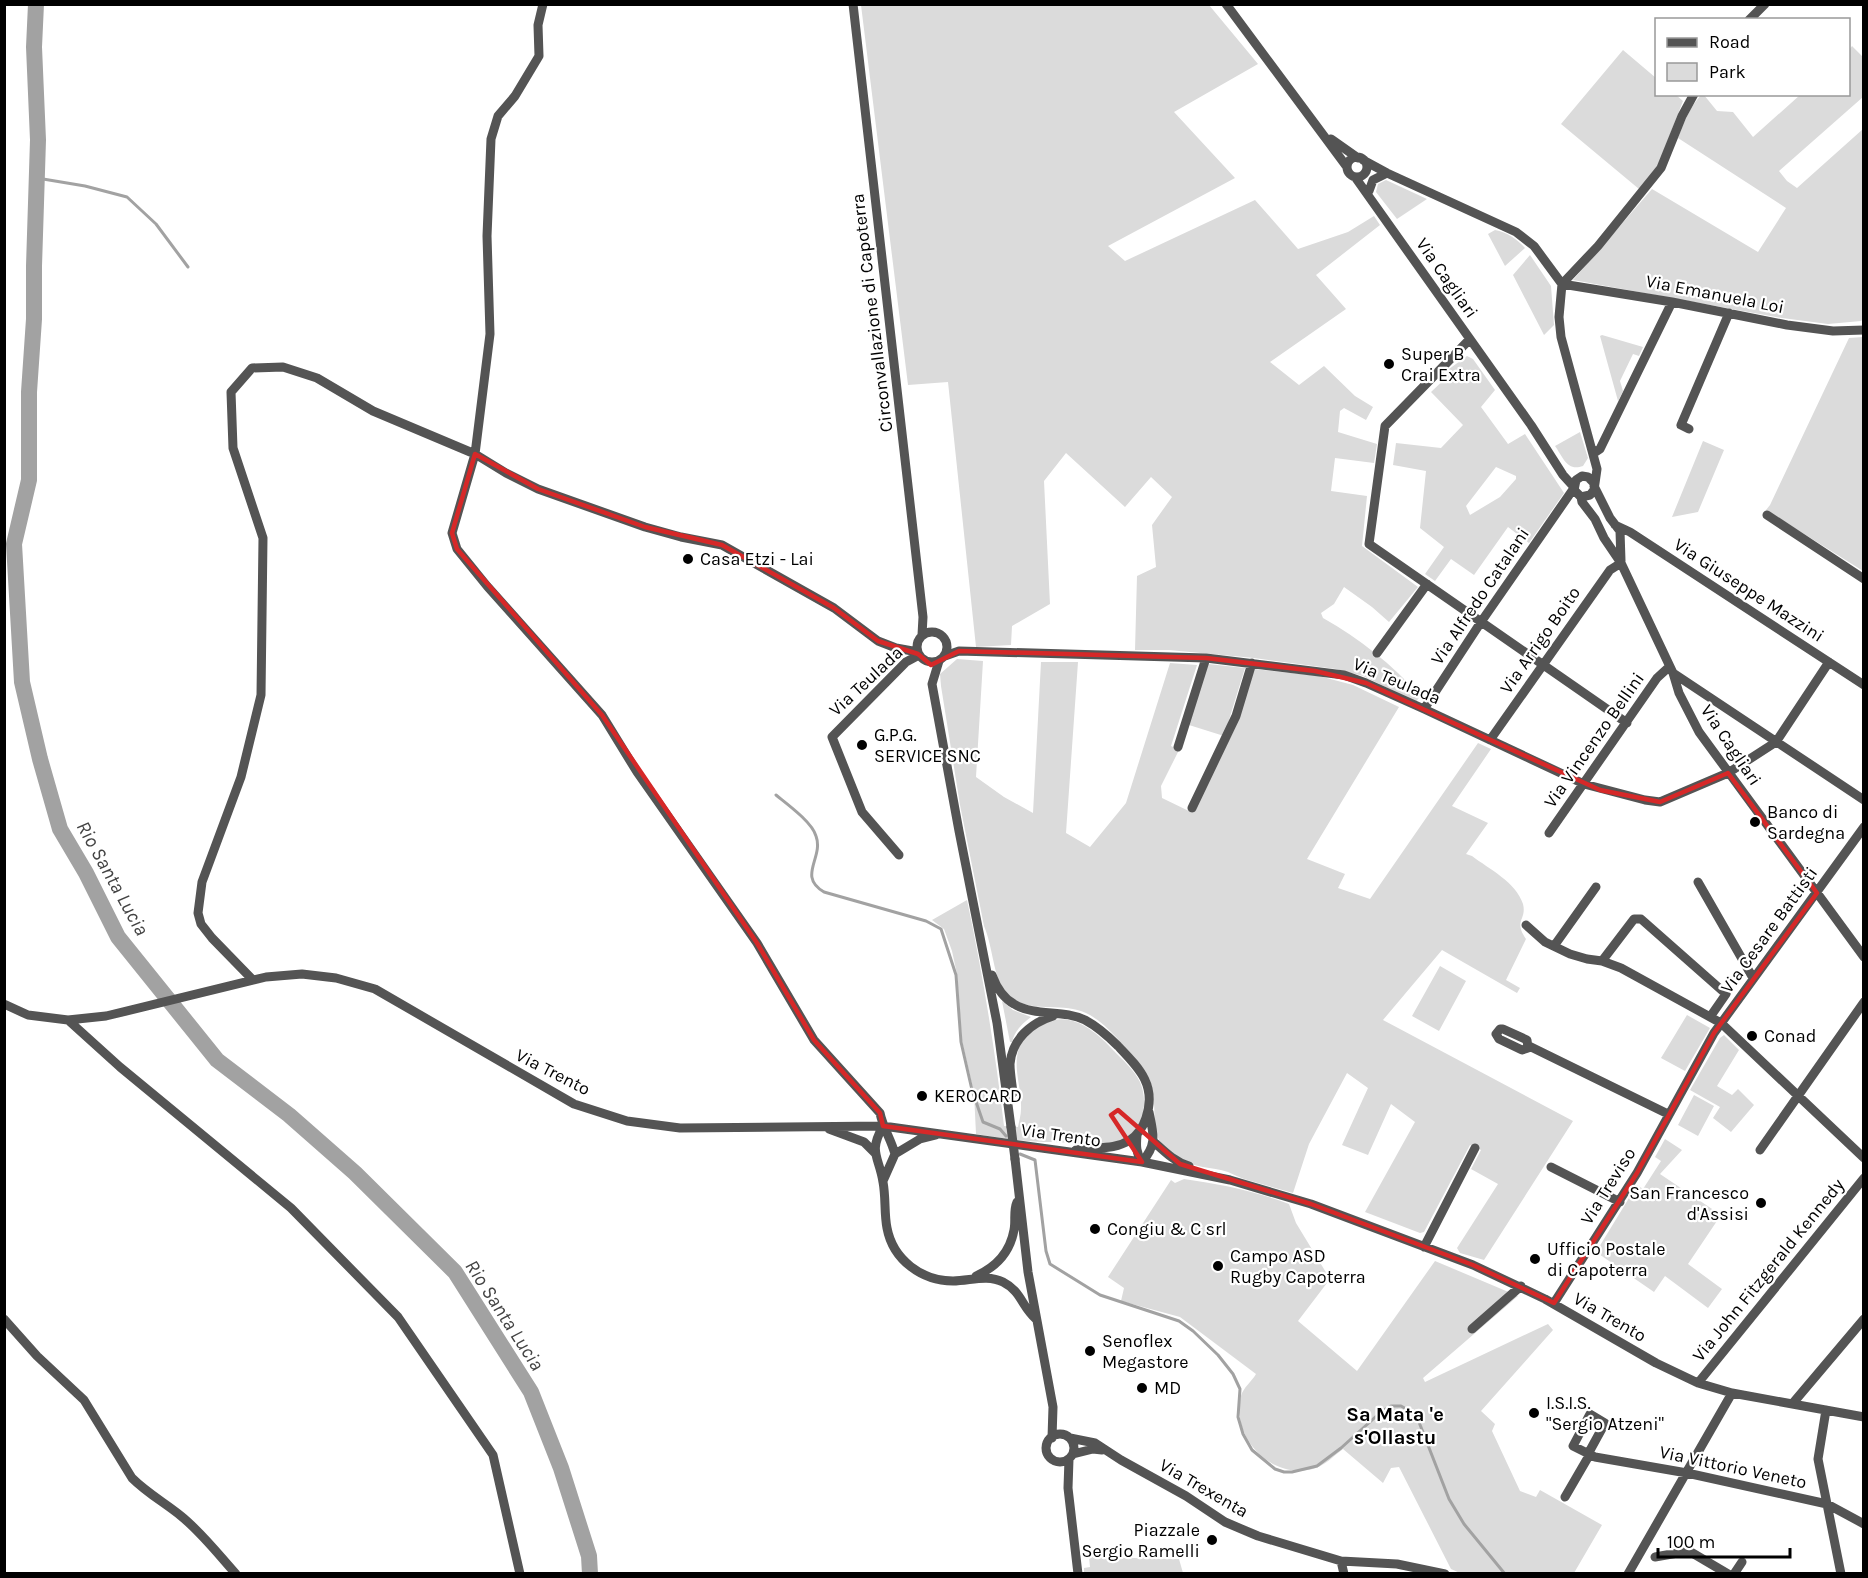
<svg xmlns="http://www.w3.org/2000/svg" width="1868" height="1578" viewBox="0 0 1868 1578" font-family="Karla,sans-serif">
<style>
.green{fill:#dbdbdb;fill-rule:evenodd}
.lines{fill:none;stroke-linecap:round;stroke-linejoin:round}
.stream{stroke:#a2a2a2;stroke-width:3}
.river{stroke:#a2a2a2;stroke-width:16}
.minor{stroke:#545454;stroke-width:9}
.minor-bridge{stroke:#545454;stroke-width:9}
.marked{fill:none;stroke:#d62828;stroke-width:4.5;stroke-linejoin:round}
.poi-dot{fill:#000;stroke:#fff;stroke-width:2}
.labels{text-anchor:middle;stroke-width:4.5;stroke-linejoin:round;paint-order:stroke}
.street-label{font-size:18px;fill:#000;stroke:#fff}
.poi-label{font-size:18px;fill:#000;stroke:#fff;text-anchor:start}
.water-label{font-size:20px;font-style:italic;fill:#434343;stroke:#fff}
.neighbourhood-label{font-size:20px;font-weight:bold;fill:#000;stroke:#fff}
</style>
<rect width="100%" height="100%" fill="#fff"/>
<path class="green" d="M861 5H1209L1258 64 1174 112 1235 178 1108 246 1125 261 1255 200 1298 249 1348 232 1374 216 1380 225 1316 275 1346 309 1270 362 1299 385 1324 366 1355 396 1373 407 1366 420 1344 408 1340 411 1338 432 1377 444 1374 463 1335 458 1331 491 1367 496 1362 546 1418 587 1389 622 1372 607 1344 587 1334 604 1321 613 1323 618C1360 639 1392 664 1420 696L1416 702 1363 676 1336 669 1254 658 1169 650H1135L1137 576 1156 567 1152 525 1172 497 1151 477 1125 507 1066 453 1044 481 1050 604 1012 626 1011 645 976 647 948 382 908 385Z
M1852 46 1863 57V97L1779 171 1787 181 1797 188 1863 129 1864 318 1861 321 1828 324 1782 318 1573 280 1652 189 1758 252 1786 208 1678 138C1684 122 1690 107 1701 95H1704L1717 111 1733 112 1753 137 1800 95 1848 94 1849 50Z
M1623 50 1656 78V94L1676 95 1683 101 1658 165 1639 189 1561 124Z
M1386 180 1427 199 1397 219 1376 192 1378 184Z
M1495 230C1507 232 1517 239 1525 248L1505 266 1488 234Z
M1530 255 1551 286 1554 325 1544 335 1513 275Z
M1602 335 1643 347 1639 356 1633 354 1620 381 1623 391 1618 401 1600 336Z
M1863 337V571L1766 510 1770 505 1849 338Z
M1467 356 1473 359 1495 390 1481 407 1508 444 1525 434 1564 493 1529 543 1508 527 1474 575 1451 559 1435 581 1425 574 1444 547 1420 528 1426 471 1393 465 1396 443 1441 448 1463 425 1431 392 1450 374 1449 369ZM1496 467 1516 476V479L1500 497 1470 515 1466 506Z
M1580 432 1588 458 1583 466C1567 472 1563 457 1555 446Z
M1703 441 1724 450 1698 512 1672 517Z
M957 659 983 661 976 777 1004 797 1033 813 1041 662H1078L1066 833 1090 847 1126 803 1170 663 1197 665 1171 746 1179 750 1161 786 1162 798 1193 813 1236 726 1254 669 1319 676 1353 685 1399 707 1307 859 1345 874 1338 888 1370 899 1478 743 1491 749 1452 806 1488 823 1466 854 1472 856C1489 869 1516 882 1523 904 1527 920 1513 920 1526 939L1506 980 1520 988 1517 993 1442 950 1383 1020 1573 1121 1484 1260 1460 1253 1457 1248 1498 1184 1471 1169 1481 1150 1470 1145 1424 1232 1420 1233 1365 1212 1415 1122 1391 1104 1368 1155 1342 1145 1368 1088 1347 1073 1309 1144 1293 1193C1277 1188 1260 1184 1244 1179 1238 1177 1233 1174 1228 1172 1212 1167 1193 1168 1179 1158 1174 1155 1166 1149 1162 1144 1146 1126 1165 1090 1139 1063 1123 1046 1107 1023 1086 1013 1058 1000 1022 1018 1002 987 993 971 992 944 984 926L960 805 941 686 940 674Z
M1208 664 1245 668 1224 736 1189 725Z
M967 900C983 975 995 1050 1004 1126L1018 1127C1019 1121 1021 1115 1021 1109 1022 1086 1010 1063 1022 1041 1025 1036 1030 1033 1035 1029 1065 1006 1093 1028 1114 1051 1123 1060 1134 1070 1140 1082 1148 1100 1145 1130 1125 1139 1102 1150 1077 1142 1053 1142 1027 1142 1001 1138 976 1134L974 1093 962 1041 957 974 952 951 944 929 932 920Z
M1440 966 1466 981 1439 1031 1412 1016Z
M1002 1001 1013 1010 1031 1017C1022 1024 1015 1030 1012 1042H1010Z
M1687 1015 1710 1028 1685 1071 1661 1058Z
M1724 1035 1739 1050 1717 1086 1732 1095 1738 1089 1754 1105 1731 1132 1713 1118 1720 1107 1690 1090 1720 1038Z
M1694 1095 1714 1106 1698 1136 1678 1125Z
M1665 1139 1682 1150 1660 1174 1721 1215 1688 1264 1722 1289 1708 1308 1665 1276 1654 1292 1596 1252 1637 1185 1643 1189 1661 1161 1655 1157Z
M1184 1179C1220 1184 1254 1191 1289 1204L1296 1223 1330 1279 1298 1321 1357 1371 1435 1261 1518 1296 1423 1378 1425 1382 1548 1324 1553 1330 1481 1411 1495 1424 1492 1431 1520 1491 1536 1497 1540 1490 1602 1525 1574 1573 1462 1574 1451 1569 1399 1467 1391 1468 1383 1483 1343 1449C1335 1455 1325 1465 1316 1468 1274 1482 1230 1439 1241 1396 1243 1388 1252 1381 1256 1374L1180 1317 1121 1301 1124 1288 1108 1277 1171 1180 1175 1183Z
M1089 1557 1179 1559 1183 1573H1084V1568L1090 1567Z"/>
<g class="lines">
<path class="stream" d="M37 178 85 186 127 197 156 224 188 267
M776 795C787 804 812 822 816 836 824 858 797 876 824 892L926 921 941 929 956 975 961 1042 972 1090 983 1122 1000 1129 1006 1136
M1020 1154 1035 1160 1046 1251 1050 1264 1100 1295 1179 1321 1193 1331 1218 1355 1233 1374 1240 1389 1238 1417 1243 1434 1252 1450 1275 1469 1284 1472H1292L1317 1466 1341 1448 1382 1411 1391 1406H1401L1408 1410 1417 1417 1449 1499 1464 1524 1505 1574"/>
<path class="river" d="M36 4 34 47 38 140 34 266V319L29 392V480L14 544 22 682 40 759 60 829 86 873 118 937 217 1060 289 1115 355 1173 455 1272 531 1392 561 1468 589 1556 590 1574"/>
<path class="minor" d="M543 4 538 25 539 56 515 96 498 116 491 139 487 236 490 334 475 454 452 533 457 549 487 586 602 715 637 772 757 943 814 1040 880 1113C883 1128 891 1139 895 1154
M853 4 923 617 922 635
M1226 4 1347 167
M1749 20 1765 4
M1331 139 1358 158
M1347 167a10 10 0 1 1 20 0a10 10 0 1 1-20 0Z
M1363 160 1387 173 1516 232 1534 246 1562 284
M1355 177 1531 425 1563 475 1573 486
M1369 191 1373 180 1387 173
M1562 284 1672 302 1787 325 1833 331 1864 330
M1562 284 1559 317 1561 337 1597 469 1594 490 1590 495 1581 497 1574 490 1576 480 1582 476 1588 477 1594 483
M1562 284 1598 246 1661 168 1682 116 1694 94
M1470 339 1385 426 1369 544 1627 723
M1689 429 1681 425 1729 313
M1594 453 1600 449 1672 302
M1594 486 1610 518 1620 531 1621 561
M1581 497 1582 502 1595 519 1604 538 1621 563 1673 673 1679 693 1699 732 1864 957
M1767 515 1864 579
M1615 525 1630 532 1864 685
M917 647a15 15 0 1 1 30 0a15 15 0 1 1-30 0Z
M1377 653 1427 584
M945 656 959 651 1206 658 1344 675 1366 683 1424 709 1584 784 1645 800 1660 802 1728 773 1776 742 1829 662
M939 661 932 684 959 831 997 1023 1011 1127
M1673 673 1864 800
M1424 709 1481 622 1574 488
M1490 740 1610 570 1621 563
M1178 747 1206 658
M1192 808 1236 716 1252 663
M1549 833 1657 678 1669 667
M899 855 862 812 832 737 906 662 919 655
M1698 882 1753 978
M1526 925 1545 942 1570 954 1587 959 1602 961 1621 968 1721 1023 1864 1158
M1554 946 1596 887
M1602 961 1634 919H1641L1726 994 1710 1017
M992 975C996 986 1003 998 1014 1004 1036 1017 1063 1009 1085 1020 1098 1027 1108 1036 1118 1046 1139 1068 1157 1085 1146 1118 1143 1127 1138 1135 1130 1140 1113 1151 1094 1146 1076 1150
M253 980 212 938 201 924 198 913 202 882 241 777 261 695 263 538 233 448 231 392 252 368 283 367 317 378 373 411 475 454 506 473 538 489 645 527 681 537 722 545 834 608 878 641 896 648 918 652
M4 1004 28 1015 68 1020 106 1016 266 977 302 974 336 978 375 989 574 1104 627 1121 680 1128 883 1126 1142 1162 1230 1180 1311 1204 1473 1265 1545 1299 1656 1363 1698 1383 1732 1393 1864 1417
M68 1020 120 1067 291 1208 398 1317 493 1455 520 1574
M1500 1029H1503L1527 1040 1528 1048 1522 1050 1499 1039 1496 1034Z
M1529 1046 1668 1114
M1013 1093C1012 1084 1010 1073 1010 1064 1012 1039 1031 1023 1053 1016
M883 1126C868 1153 879 1156 883 1182 886 1198 884 1213 887 1228 893 1260 922 1281 953 1281 970 1281 987 1274 1003 1282 1021 1291 1022 1307 1036 1319
M829 1129 864 1142 875 1153
M1137 1135C1136 1146 1136 1153 1142 1162
M1154 1142C1165 1152 1175 1162 1189 1166
M1760 1150 1864 1002
M1015 1159 1028 1272 1053 1407 1052 1438
M1142 1162C1158 1144 1153 1133 1149 1112
M1551 1167 1620 1202
M883 1181 895 1154 920 1139 936 1135
M1424 1247 1475 1148
M976 1276C996 1267 1010 1252 1014 1230 1016 1221 1013 1211 1017 1202
M1554 1303 1637 1173 1714 1033 1864 827
M4 1319 37 1356 84 1400 132 1478C147 1493 165 1503 181 1516 201 1532 218 1554 236 1574
M1472 1329 1521 1286
M1698 1383 1864 1178
M1793 1403 1864 1319
M1826 1410 1818 1459 1841 1574
M1046 1448a14 14 0 1 1 28 0a14 14 0 1 1-28 0Z
M1070 1438 1095 1443 1121 1460 1186 1496 1225 1522 1258 1536 1341 1561 1397 1564 1445 1574
M1073 1454 1093 1449 1102 1450
M1588 1454 1605 1423 1590 1414 1573 1446 1595 1457 1687 1473 1827 1504 1864 1524
M1069 1459 1068 1488 1078 1574
M1565 1497 1590 1454
M1655 1557 1689 1551 1728 1574
M1341 1561 1344 1574
M1628 1574 1732 1393
M1734 1574 1742 1562"/>
<path class="minor-bridge" d="M1011 1127 1015 1159"/>
</g>
<path class="marked" d="M475 454 538 489 645 527 722 545 834 608 878 641 918 654 931 665 959 651 1206 658 1315 671 1366 683 1600 790 1660 802 1728 773 1817 893 1714 1033 1637 1173 1554 1303 1473 1265 1311 1204 1180 1164 1118 1110 1111 1115 1142 1162 883 1126 880 1113 814 1040 757 943 602 715 457 549 452 533Z"/>
<g class="poi-dot">
<circle cx="1389" cy="364" r="6"/>
<circle cx="688" cy="559" r="6"/>
<circle cx="862" cy="745" r="6"/>
<circle cx="1755" cy="822" r="6"/>
<circle cx="1752" cy="1036" r="6"/>
<circle cx="922" cy="1096" r="6"/>
<circle cx="1761" cy="1203" r="6"/>
<circle cx="1095" cy="1229" r="6"/>
<circle cx="1535" cy="1259" r="6"/>
<circle cx="1218" cy="1266" r="6"/>
<circle cx="1090" cy="1351" r="6"/>
<circle cx="1142" cy="1388" r="6"/>
<circle cx="1534" cy="1413" r="6"/>
<circle cx="1212" cy="1540" r="6"/>
</g>
<g class="labels">
<g class="street-label">
<text transform="translate(1447 278) rotate(55)" y="6">Via Cagliari</text>
<text transform="translate(1715 294) rotate(11)" y="6">Via Emanuela Loi</text>
<text transform="translate(872 313) rotate(-97)" y="6">Circonvallazione di Capoterra</text>
<text transform="translate(1749 590) rotate(33)" y="6">Via Giuseppe Mazzini</text>
<text transform="translate(1480 596) rotate(-56)" y="6">Via Alfredo Catalani</text>
<text transform="translate(1540 640) rotate(-55)" y="6">Via Arrigo Boito</text>
<text transform="translate(866 681) rotate(-43)" y="6">Via Teulada</text>
<text transform="translate(1397 681) rotate(23)" y="6">Via Teulada</text>
<text transform="translate(1594 740) rotate(-55)" y="6">Via Vincenzo Bellini</text>
<text transform="translate(1731 745) rotate(56)" y="6">Via Cagliari</text>
<text transform="translate(1769 930) rotate(-54)" y="6">Via Cesare Battisti</text>
<text transform="translate(553 1072) rotate(27)" y="6">Via Trento</text>
<text transform="translate(1061 1135) rotate(8)" y="6">Via Trento</text>
<text transform="translate(1608 1186) rotate(-58)" y="6">Via Treviso</text>
<text transform="translate(1768 1270) rotate(-51)" y="6">Via John Fitzgerald Kennedy</text>
<text transform="translate(1610 1317) rotate(30)" y="6">Via Trento</text>
<text transform="translate(1733 1467) rotate(12)" y="6">Via Vittorio Veneto</text>
<text transform="translate(1204 1488) rotate(30)" y="6">Via Trexenta</text>
</g>
<g class="poi-label">
<text x="1401" y="360">Super B<tspan x="1401" dy="21">Crai Extra</tspan></text>
<text x="700" y="565">Casa Etzi - Lai</text>
<text x="874" y="741">G.P.G.<tspan x="874" dy="21">SERVICE SNC</tspan></text>
<text x="1767" y="818">Banco di<tspan x="1767" dy="21">Sardegna</tspan></text>
<text x="1764" y="1042">Conad</text>
<text x="934" y="1102">KEROCARD</text>
<text x="1749" y="1199" text-anchor="end">San Francesco<tspan x="1749" dy="21">d'Assisi</tspan></text>
<text x="1107" y="1235">Congiu &amp; C srl</text>
<text x="1547" y="1255">Ufficio Postale<tspan x="1547" dy="21">di Capoterra</tspan></text>
<text x="1230" y="1262">Campo ASD<tspan x="1230" dy="21">Rugby Capoterra</tspan></text>
<text x="1102" y="1347">Senoflex<tspan x="1102" dy="21">Megastore</tspan></text>
<text x="1154" y="1394">MD</text>
<text x="1546" y="1409">I.S.I.S.<tspan x="1546" dy="21">"Sergio Atzeni"</tspan></text>
<text x="1200" y="1536" text-anchor="end">Piazzale<tspan x="1200" dy="21">Sergio Ramelli</tspan></text>
</g>
<g class="water-label">
<text transform="translate(113 878) rotate(61)" y="7">Rio Santa Lucia</text>
<text transform="translate(505 1315) rotate(57)" y="7">Rio Santa Lucia</text>
</g>
<g class="neighbourhood-label">
<text x="1395" y="1421">Sa Mata 'e<tspan x="1395" dy="23">s'Ollastu</tspan></text>
</g>
</g>
<rect width="1868" height="1578" fill="none" stroke="#000000" stroke-width="12"/>
<rect x="1655" y="18" width="195" height="78" fill="#ffffff" stroke="#999999" stroke-width="1.5"/>
<rect x="1667" y="38" width="30" height="9" fill="#545454" stroke="#999999" stroke-width="1.5"/>
<text x="1709" y="48" font-size="18" fill="#000000">Road</text>
<rect x="1667" y="63" width="30" height="18" fill="#dbdbdb" stroke="#999999" stroke-width="1.5"/>
<text x="1709" y="78" font-size="18" fill="#000000">Park</text>
<path d="M1658 1548v9h132v-9" fill="none" stroke="#000000" stroke-width="3"/>
<text x="1667" y="1548" font-size="18" fill="#000000" stroke="#ffffff" stroke-width="4.5" paint-order="stroke">100 m</text>
</svg>
